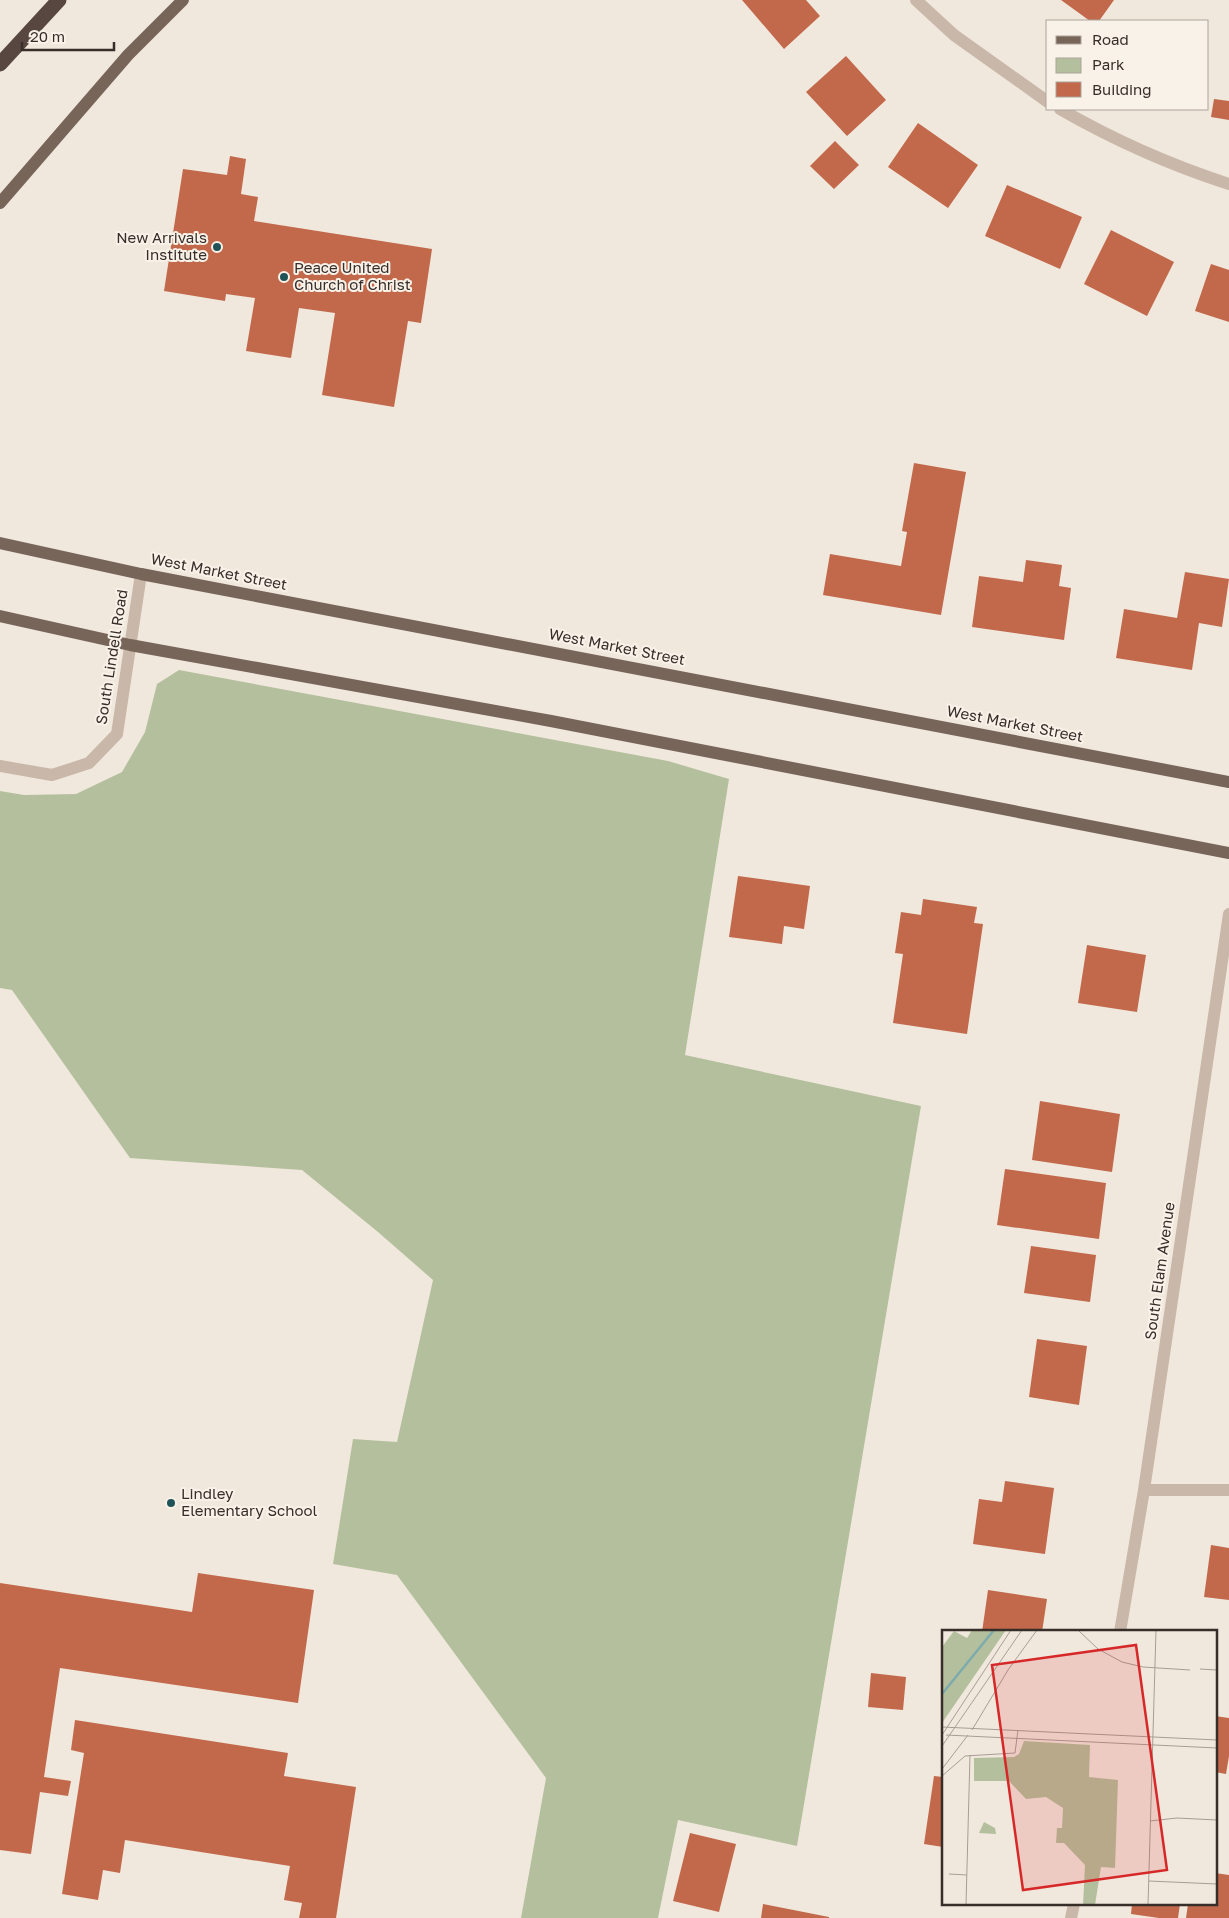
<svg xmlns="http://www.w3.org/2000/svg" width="1229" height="1918" viewBox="0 0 1229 1918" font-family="'Golos Text',sans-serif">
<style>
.green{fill:#b4c09d}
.building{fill:#c2684b}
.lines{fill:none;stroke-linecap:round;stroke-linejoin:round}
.minor{stroke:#c9b8a9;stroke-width:12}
.major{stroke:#78655a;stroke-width:12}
.highway{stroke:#574740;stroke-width:15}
.poi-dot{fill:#205357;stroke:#f9f2e9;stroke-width:2}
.labels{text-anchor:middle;stroke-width:4;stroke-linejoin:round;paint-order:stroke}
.poi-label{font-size:15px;fill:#372d29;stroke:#f9f2e9;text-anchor:start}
.street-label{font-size:15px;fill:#372d29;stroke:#f9f2e9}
.inset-river{fill:none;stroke:#7dabad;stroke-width:2.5}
.inset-road{fill:none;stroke:#a79d95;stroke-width:1}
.view{fill:#d62828;fill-opacity:0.15;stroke:#d62828;stroke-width:2.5}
.inset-edge{fill:none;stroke:#372d29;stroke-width:2.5}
</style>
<rect width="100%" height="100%" fill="#f1e8dd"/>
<path class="green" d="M179 670 668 761 729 779 685 1055 921 1106 797 1846 678 1820 658 1918H521L546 1778 397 1575 333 1564 353 1439 397 1442 433 1280 378 1232 302 1170 130 1158 12 990 0 988V791L24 795 76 794 122 772 145 732 157 684Z"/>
<path class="building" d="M742 0H806L820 16 784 49Z
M1061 0H1114L1099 21H1090Z
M846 56 886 100 847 136 806 92Z
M1214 99 1229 101V120L1211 117Z
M918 123 978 165 948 208 888 167Z
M835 141 859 165 834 189 810 166Z
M230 156 246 159 241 194 258 197 254 221 432 249 421 323 408 321 394 407 322 395 335 313 299 308 291 358 246 351 255 298 226 294 225 301 164 291 183 169 227 175Z
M1007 185 1082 217 1060 269 985 236Z
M1111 230 1174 262 1147 316 1084 284Z
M1211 264 1229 270V322L1195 311Z
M914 463 966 472 941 615 823 595 830 554 901 566 907 532 902 531Z
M1026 560 1062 565 1059 586 1071 588 1064 640 972 627 979 576 1023 582Z
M1185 572 1229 579 1222 627 1199 623 1192 670 1116 658 1124 609 1177 618Z
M738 876 810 886 804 929 784 926 782 944 729 937Z
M923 899 977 907 974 923 983 924 967 1034 893 1023 903 954 895 953 901 912 921 915Z
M1087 945 1146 955 1137 1012 1078 1003Z
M1040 1101 1120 1114 1112 1172 1032 1160Z
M1005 1169 1106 1183 1099 1239 997 1225Z
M1031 1246 1096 1255 1090 1302 1024 1293Z
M1037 1339 1087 1346 1079 1405 1029 1397Z
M1005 1481 1054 1488 1045 1554 973 1544 979 1499 1002 1502Z
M1211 1545 1229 1548V1600L1204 1597Z
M198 1573 314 1590 298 1703 60 1668 44 1777 71 1781 68 1796 40 1792 31 1854 0 1850V1583L192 1612Z
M988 1590 1047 1599 1042 1632H982Z
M871 1673 906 1677 903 1710 868 1707Z
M1215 1716 1229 1718V1756L1226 1774 1215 1772Z
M75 1720 288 1753 284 1776 356 1787 336 1918H299L302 1903 284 1900 290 1866 125 1840 120 1873 103 1870 98 1900 62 1894 84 1753 71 1750Z
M934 1776 943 1777V1847L924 1844Z
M690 1833 736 1844 719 1912 673 1901Z
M1215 1873 1229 1875V1918H1186L1188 1904H1215Z
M763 1904 829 1917V1918H761Z
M1132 1904H1180L1178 1918H1159L1131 1914Z"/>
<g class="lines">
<path class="minor" d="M916 0 954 35 1048 102
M1060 109C1114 140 1170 165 1229 184
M0 766 52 775 89 763 117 734 141 574
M1144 1490H1229
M1120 1632 1144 1490 1229 914
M1071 1918 1074 1904"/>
<path class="major" d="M0 203 128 55 183 0
M0 543 141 574 1229 782
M0 616 130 645 551 721 1229 853"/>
<path class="highway" d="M0 64 59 0"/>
</g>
<g class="poi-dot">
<circle cx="217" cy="247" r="5"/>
<circle cx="284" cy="277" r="5"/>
<circle cx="171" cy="1503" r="5"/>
</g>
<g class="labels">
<g class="poi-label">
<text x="207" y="243" text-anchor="end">New Arrivals<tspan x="207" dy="17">Institute</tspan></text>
<text x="294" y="273">Peace United<tspan x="294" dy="17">Church of Christ</tspan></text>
<text x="181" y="1499">Lindley<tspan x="181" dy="17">Elementary School</tspan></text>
</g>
<g class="street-label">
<text transform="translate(219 572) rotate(11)" y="5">West Market Street</text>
<text transform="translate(617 647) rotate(11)" y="5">West Market Street</text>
<text transform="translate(112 657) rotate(-81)" y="5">South Lindell Road</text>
<text transform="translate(1015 724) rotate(11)" y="5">West Market Street</text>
<text transform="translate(1160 1271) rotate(-82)" y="5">South Elam Avenue</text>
</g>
</g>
<g transform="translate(942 1630)">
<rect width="275" height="275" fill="#f1e8dd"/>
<path d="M30 0H64L0 93V17L12 1 25 8ZM82 111 148 115 147 147 176 150 173 238 159 237 153 275H141L143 235 122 213H114L115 198H120L121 178 104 167 84 169 67 151H32V128L72 127 77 124ZM42 192 53 198 54 204 37 203Z" fill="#b4c09d"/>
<path class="inset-river" d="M0 64 52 0"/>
<path class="inset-road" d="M136 0 156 19 180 32 201 37 248 40M258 39 275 40M0 97 275 110M30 100 66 40 95 0M0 105 69 0M4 105 275 118M0 116 80 0M0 139 26 105M0 146 23 126 73 123 76 100M208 191 235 188 275 190M7 244 25 245M207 251 275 254M24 275 28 125M206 275 214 0"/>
<path class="view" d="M194 15 225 240 81 260 50 35Z"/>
<rect width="275" height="275" class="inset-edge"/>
</g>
<rect x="1046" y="20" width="162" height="90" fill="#f9f2e9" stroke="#aba39c"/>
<rect x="1056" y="36" width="25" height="8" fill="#78655a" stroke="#aba39c"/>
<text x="1092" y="45" font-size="15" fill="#372d29">Road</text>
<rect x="1056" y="58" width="25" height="15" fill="#b4c09d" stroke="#aba39c"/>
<text x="1092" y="70" font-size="15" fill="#372d29">Park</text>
<rect x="1056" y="82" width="25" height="15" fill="#c2684b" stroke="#aba39c"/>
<text x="1092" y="95" font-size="15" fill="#372d29">Building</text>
<path d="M22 42v8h92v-8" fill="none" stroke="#372d29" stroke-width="2.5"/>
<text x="30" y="42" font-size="15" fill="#372d29" stroke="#f9f2e9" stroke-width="4" paint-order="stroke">20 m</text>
</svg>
